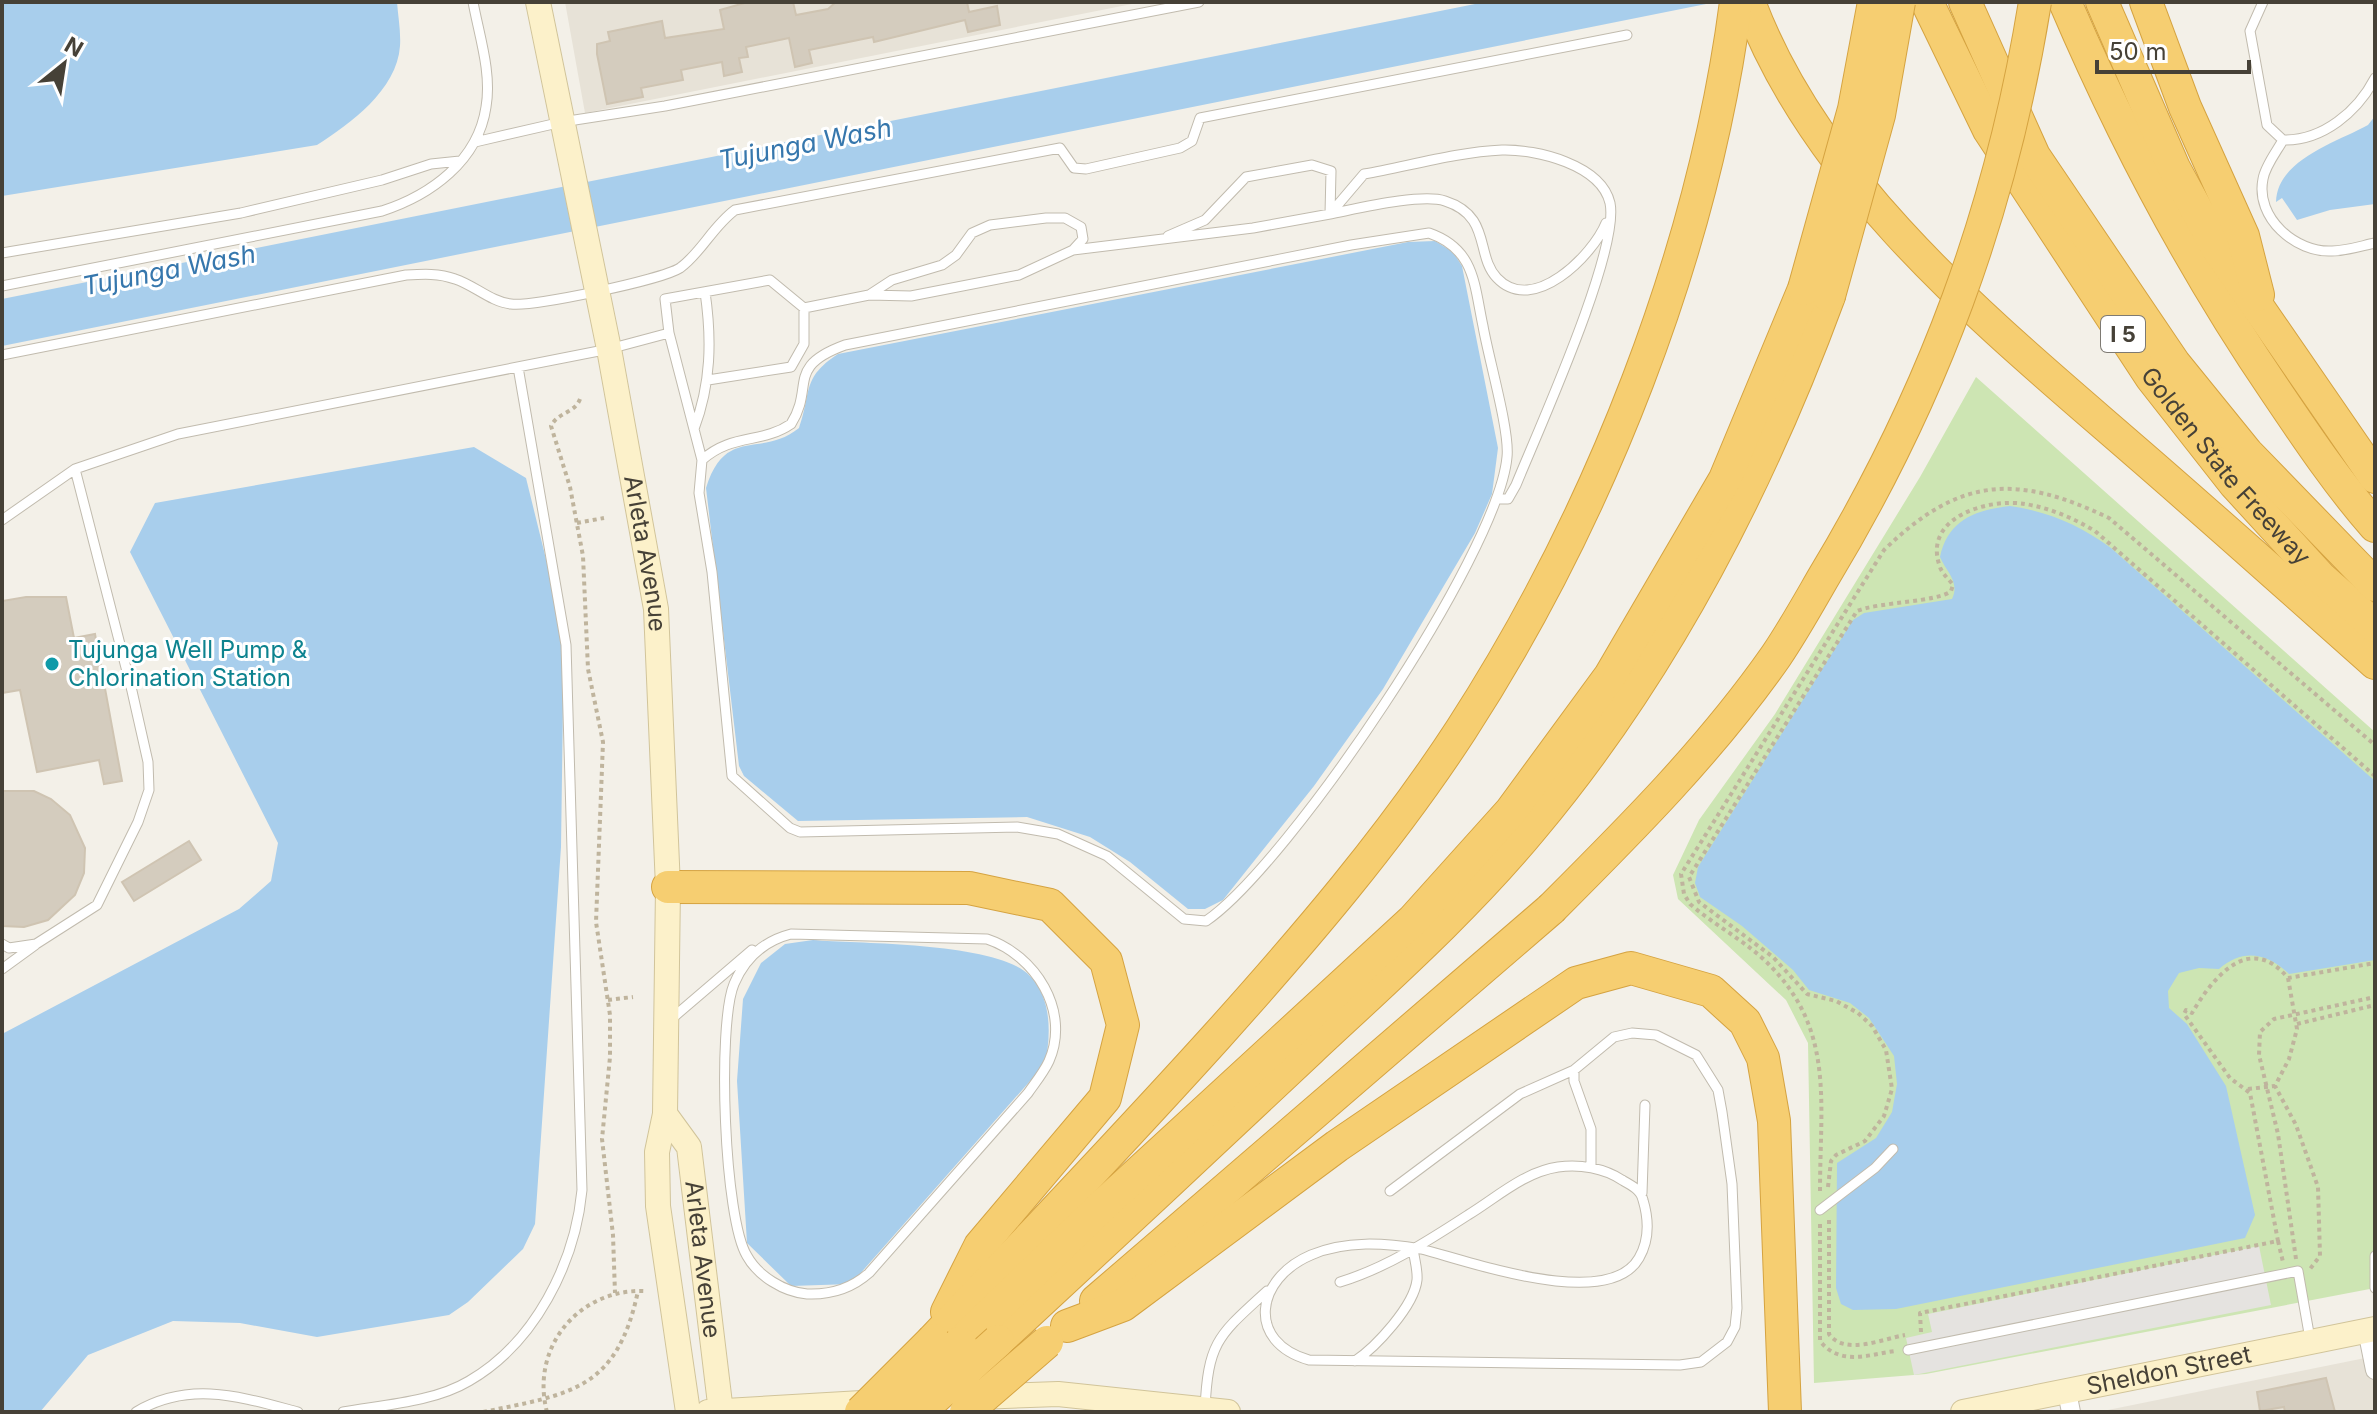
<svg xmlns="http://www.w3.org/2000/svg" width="2377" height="1414" viewBox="0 0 2377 1414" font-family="Inter,sans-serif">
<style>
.residential{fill:#e7e2d7}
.green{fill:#cde5b3}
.parking{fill:#e5e3e0}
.water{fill:#a8ceec}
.building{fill:#d4ccbe;stroke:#cfc4b2;stroke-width:2}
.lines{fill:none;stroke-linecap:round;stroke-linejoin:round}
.lane-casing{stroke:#c1bbae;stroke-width:11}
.street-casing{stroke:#c1bbae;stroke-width:20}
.secondary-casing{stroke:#d1c49a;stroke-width:26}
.highway-casing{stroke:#d5a341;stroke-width:34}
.path{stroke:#bfb49d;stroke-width:4;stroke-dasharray:4 4;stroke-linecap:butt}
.lane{stroke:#fff;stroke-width:9}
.street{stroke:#fff;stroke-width:18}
.secondary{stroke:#fcf1ca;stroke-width:24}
.highway{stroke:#f6ce71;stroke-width:32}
.highway-bridge-casing{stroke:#d5a341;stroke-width:34;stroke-linecap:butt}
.highway-bridge{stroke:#f6ce71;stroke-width:32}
.culture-dot{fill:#0f9aa8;stroke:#fff;stroke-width:3}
.labels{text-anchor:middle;stroke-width:6;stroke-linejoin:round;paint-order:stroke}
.shield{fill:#fff;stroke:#7e7a73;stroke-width:2}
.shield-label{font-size:22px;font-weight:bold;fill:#464137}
.street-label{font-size:24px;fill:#464137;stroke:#fff}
.culture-label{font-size:24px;fill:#0d838f;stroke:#fff;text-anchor:start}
.water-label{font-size:26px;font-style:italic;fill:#3677ad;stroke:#fff}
</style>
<rect width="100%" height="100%" fill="#f3f0e8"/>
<path class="residential" d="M565 2H1142L585 113Z
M2375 1356V1412H2098Z"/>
<path class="green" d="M1976 377 2375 732V1288L1926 1374 1814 1383 1808 1043 1786 1000 1678 899 1673 875 1699 820 1775 714 1920 477Z"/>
<path class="parking" d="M2259 1246 2271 1305 1914 1375 1906 1338 1932 1332 1928 1314Z"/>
<path class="water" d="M2 2H397C398 16 401 32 400 46 397 90 350 124 317 145L2 196Z
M1485 2H1716L2 346V299Z
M2375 116V204L2330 210 2297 220 2282 198 2276 202C2277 160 2335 143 2368 125Z
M1435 241 1453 252 1462 266 1498 448 1492 494 1475 533 1383 689 1314 786 1223 900 1205 909H1188L1130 862 1090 837 1027 817 798 821 744 776 739 766 706 488C726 425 760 459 799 428 812 392 801 378 838 354L1408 242Z
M474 447 526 478 564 632 561 847 535 1224 523 1249 468 1302 449 1315 317 1337 240 1323 173 1321 88 1355 40 1412H2V1034L239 909 271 881 278 843 130 552 155 503Z
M2010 506C2050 512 2079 525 2111 548L2375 781V960L2289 974C2267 953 2243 948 2219 969L2199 968 2179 973 2168 991 2169 1008 2187 1024 2226 1086 2255 1215 2245 1238 1896 1309 1853 1310 1841 1304 1836 1288 1837 1163 1876 1138 1892 1112 1897 1084 1894 1056 1869 1018 1850 1003 1809 990 1793 970 1742 926 1700 897 1695 883 1698 867 1853 620 1864 613 1952 599C1960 582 1947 573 1940 557 1948 520 1975 510 2010 506Z
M813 940C861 944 999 942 1030 976 1052 998 1051 1036 1045 1064L851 1284 791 1286 747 1243 737 1081 743 999 761 963 785 944Z"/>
<path class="building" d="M748 2H793L796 15 828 9 836 2H967L969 12 997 6 1000 25 968 32 965 20 874 42 873 37 809 50 812 63 795 67 789 38 746 47 748 57 739 58 742 72 724 76 722 62 681 70 683 80 641 88 643 97 607 104 597 54V44L610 41 608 32 662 21 665 38 724 29 720 10Z
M26 597H66L74 638 95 634 122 781 104 784 99 760 37 772 20 690 2 693V601Z
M2 791H34L51 799 70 815 85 848 84 873 75 895 48 920 24 927 2 926Z
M189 841 201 860 134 901 122 882Z
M2326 1378 2335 1412H2285L2284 1407 2260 1411 2257 1392Z"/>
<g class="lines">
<g class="lane-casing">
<path id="lane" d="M2263 2 2250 31 2267 125 2283 140C2323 141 2358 111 2375 78
M2283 140C2277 151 2265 166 2263 179 2255 218 2296 253 2332 251 2346 251 2361 246 2375 243
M475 142 562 122 665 106 1199 2
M1429 233C1475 249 1474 284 1483 326 1488 356 1510 431 1507 457 1498 555 1288 865 1206 921L1184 919 1107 856 1058 834 1017 827 800 832 790 828 732 776 712 572 699 493 702 460C732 433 762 444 791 424 815 386 785 367 845 345L1351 245Z
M1168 236 1205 220 1246 177 1312 165 1331 171 1330 214C1356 209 1421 193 1445 201 1492 216 1475 255 1497 278 1533 316 1593 255 1606 223
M2 253 241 213 382 180 431 164 460 161
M2 286 382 211C431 195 478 161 486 107 492 73 479 35 473 2
M869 295 892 280 942 265 956 255 972 233 990 225 1046 218H1065L1081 227 1083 239 1073 250
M2 355 406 275C423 274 439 273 455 279 474 285 491 302 511 304 533 307 661 280 680 268 701 253 713 226 735 210L1060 148 1074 168 1086 169 1180 148 1192 141 1200 118 1627 35
M708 380 791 367 804 344V308
M694 429C711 384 712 340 705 292
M702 460 669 333 665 299 770 280 804 308 869 295 911 296 1019 275 1073 250 1253 228 1330 214 1364 174C1409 166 1457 152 1502 150 1537 149 1601 165 1610 203 1620 251 1537 433 1516 485L1508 499H1498
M2 520 75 469 178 434 609 349 669 333
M791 934 987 939C1035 955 1071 1011 1049 1061 1044 1072 1035 1083 1028 1093L869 1273C851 1289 831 1295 807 1294 784 1292 758 1276 747 1256 724 1219 717 1025 734 984 745 958 764 941 791 934Z
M2 944 9 948 36 944 97 905 138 822 149 790 148 762 132 691 75 469
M2 969 35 945
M669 1021 752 950
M1574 1070V1081L1591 1129V1167
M1642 1193 1645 1105
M1820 1210 1875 1168 1893 1149
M2375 1256V1288
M1340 1282C1386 1268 1428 1241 1468 1215 1496 1198 1524 1172 1558 1167 1580 1164 1604 1168 1622 1180 1631 1185 1641 1190 1643 1200 1649 1220 1650 1239 1639 1258 1608 1312 1469 1261 1421 1249 1385 1243 1346 1240 1311 1255 1255 1279 1246 1342 1309 1360L1680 1365 1701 1362 1727 1342 1735 1327 1737 1308 1732 1184 1722 1112 1718 1090 1696 1055 1656 1035 1632 1033 1614 1037 1574 1070 1520 1094 1390 1191
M1908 1350 2298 1271 2310 1339
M1355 1361C1376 1347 1414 1306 1417 1280 1418 1270 1414 1258 1413 1248
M1205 1409C1208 1341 1219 1335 1267 1291
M136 1412C190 1380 241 1397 298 1412
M343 1412C383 1405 434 1402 469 1381 535 1343 575 1263 582 1190L566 645 518 367"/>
</g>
<g class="street-casing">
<path id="street" d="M2367 1330 2375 1370
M2067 1392 2071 1412"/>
</g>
<g class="secondary-casing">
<g id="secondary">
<path id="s1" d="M538 2 609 349 656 609 668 887 665 1114 657 1152 658 1206 688 1412"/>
<path id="s2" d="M665 1114 689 1147 721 1412"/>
<path d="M979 1397 1058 1394 1228 1412"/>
<path d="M708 1412 879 1402"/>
<path id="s3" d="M1963 1412 2375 1329"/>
</g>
</g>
<g class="highway-casing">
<g id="highway">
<path d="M1749 2C1818 187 1990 325 2135 451 2216 521 2295 592 2375 663"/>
<path id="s4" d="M1927 2 1989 130 2151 377 2235 484 2321 578 2375 626"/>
<path d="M1965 2 2034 156 2174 363 2247 453 2375 585"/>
<path d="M2065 2C2124 140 2193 270 2277 393 2308 439 2339 485 2375 526"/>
<path d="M2102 2 2174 168 2218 249 2375 477"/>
<path d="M2146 2 2185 107 2243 236 2258 295"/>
<path d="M668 887 969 888 1050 905 1106 961 1123 1025 1105 1098 980 1246 947 1312"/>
<path d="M1096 1301 1551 909"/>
<path d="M1067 1326 1123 1305 1337 1146 1576 983 1631 968 1711 991 1745 1022 1763 1058 1774 1121 1785 1412"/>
<path d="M933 1340C1029 1239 1124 1139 1217 1036 1304 939 1390 839 1461 730 1599 517 1703 254 1736 2"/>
<path d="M998 1341C1103 1244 1207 1147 1311 1049 1387 978 1466 908 1532 828 1663 672 1759 486 1829 296"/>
<path d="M960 1343 1100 1208 1413 920 1511 811 1610 676 1725 479 1804 289"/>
</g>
</g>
<path class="path" d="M580 399C575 413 558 412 551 426L570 487 583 556 588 669 603 742 596 922 610 1015V1057L602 1139 613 1235 615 1293
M577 523 604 518
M2288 978 2297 1029 2289 1059 2275 1086 2296 1125 2318 1187 2320 1256 2310 1269
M608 1000 633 997
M2297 1024 2375 1005
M2248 1089 2275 1086
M1828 1187 1831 1161 1836 1155 1865 1141 1884 1116 1892 1089 1886 1050 1872 1026 1858 1013 1836 1001 1807 994 1773 957 1699 902 1689 877 1857 611C1878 602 1939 602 1951 591L1953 585C1948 578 1941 573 1939 564 1924 516 1990 498 2025 504 2050 508 2073 518 2095 531L2375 776
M1820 1191C1820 1098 1836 1024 1760 956 1738 937 1712 923 1690 904L1684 894 1681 874 1884 550C1960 476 2017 474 2109 518L2375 745
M1829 1220V1334C1845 1356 1882 1339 1905 1335
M1820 1224V1341C1840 1366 1867 1355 1895 1351
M2278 1241 2283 1262
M2296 1259 2278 1134 2259 1055 2260 1032 2274 1019 2375 997
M1921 1332 1920 1313 2278 1241 2250 1093 2230 1078 2184 1014 2186 1010 2192 1013C2212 979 2249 931 2288 978L2375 963
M483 1412C571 1394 617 1390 638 1291
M547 1412C530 1348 578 1289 644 1291"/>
<use href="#lane" class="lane"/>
<use href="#street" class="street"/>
<use href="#secondary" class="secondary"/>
<use href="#highway" class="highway"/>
<g class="highway-bridge-casing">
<path id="highway-bridge" d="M1804 289 1854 109 1874 2
M1829 296 1879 115 1899 2
M1551 909C1631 829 1711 749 1776 656 1793 631 1808 604 1823 578 1933 396 2001 212 2035 2
M861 1412 933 1340
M893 1412 960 1343
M919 1412 998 1341
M966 1412 1047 1342"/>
</g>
<use href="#highway-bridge" class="highway-bridge"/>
</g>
<circle class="culture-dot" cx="52" cy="664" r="8"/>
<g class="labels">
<rect class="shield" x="2101" y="316" width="44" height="36" rx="6"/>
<g class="shield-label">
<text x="2123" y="342">I 5</text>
</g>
<g class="street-label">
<text dy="8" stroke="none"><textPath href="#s4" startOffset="554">Golden State Freeway</textPath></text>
<text dy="8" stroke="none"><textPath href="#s1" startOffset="562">Arleta Avenue</textPath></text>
<text dy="8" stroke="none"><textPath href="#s2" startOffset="154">Arleta Avenue</textPath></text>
<text dy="8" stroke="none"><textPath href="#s3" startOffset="210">Sheldon Street</textPath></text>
</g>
<g class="culture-label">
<text x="68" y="658">Tujunga Well Pump &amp;<tspan x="68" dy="28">Chlorination Station</tspan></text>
</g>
<g class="water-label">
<text transform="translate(805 144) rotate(-11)" y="9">Tujunga Wash</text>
<text transform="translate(169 270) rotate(-11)" y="9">Tujunga Wash</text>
</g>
</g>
<rect width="2377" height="1414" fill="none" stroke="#464137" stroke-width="8"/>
<g transform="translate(64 64) rotate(30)" stroke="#ffffff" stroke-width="6" paint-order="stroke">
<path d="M0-6L14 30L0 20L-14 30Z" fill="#464137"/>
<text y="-12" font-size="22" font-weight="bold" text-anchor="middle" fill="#464137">N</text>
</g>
<path d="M2097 60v12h152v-12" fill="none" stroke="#464137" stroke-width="4"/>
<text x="2109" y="60" font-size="24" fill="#464137" stroke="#ffffff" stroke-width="6" paint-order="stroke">50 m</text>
</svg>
